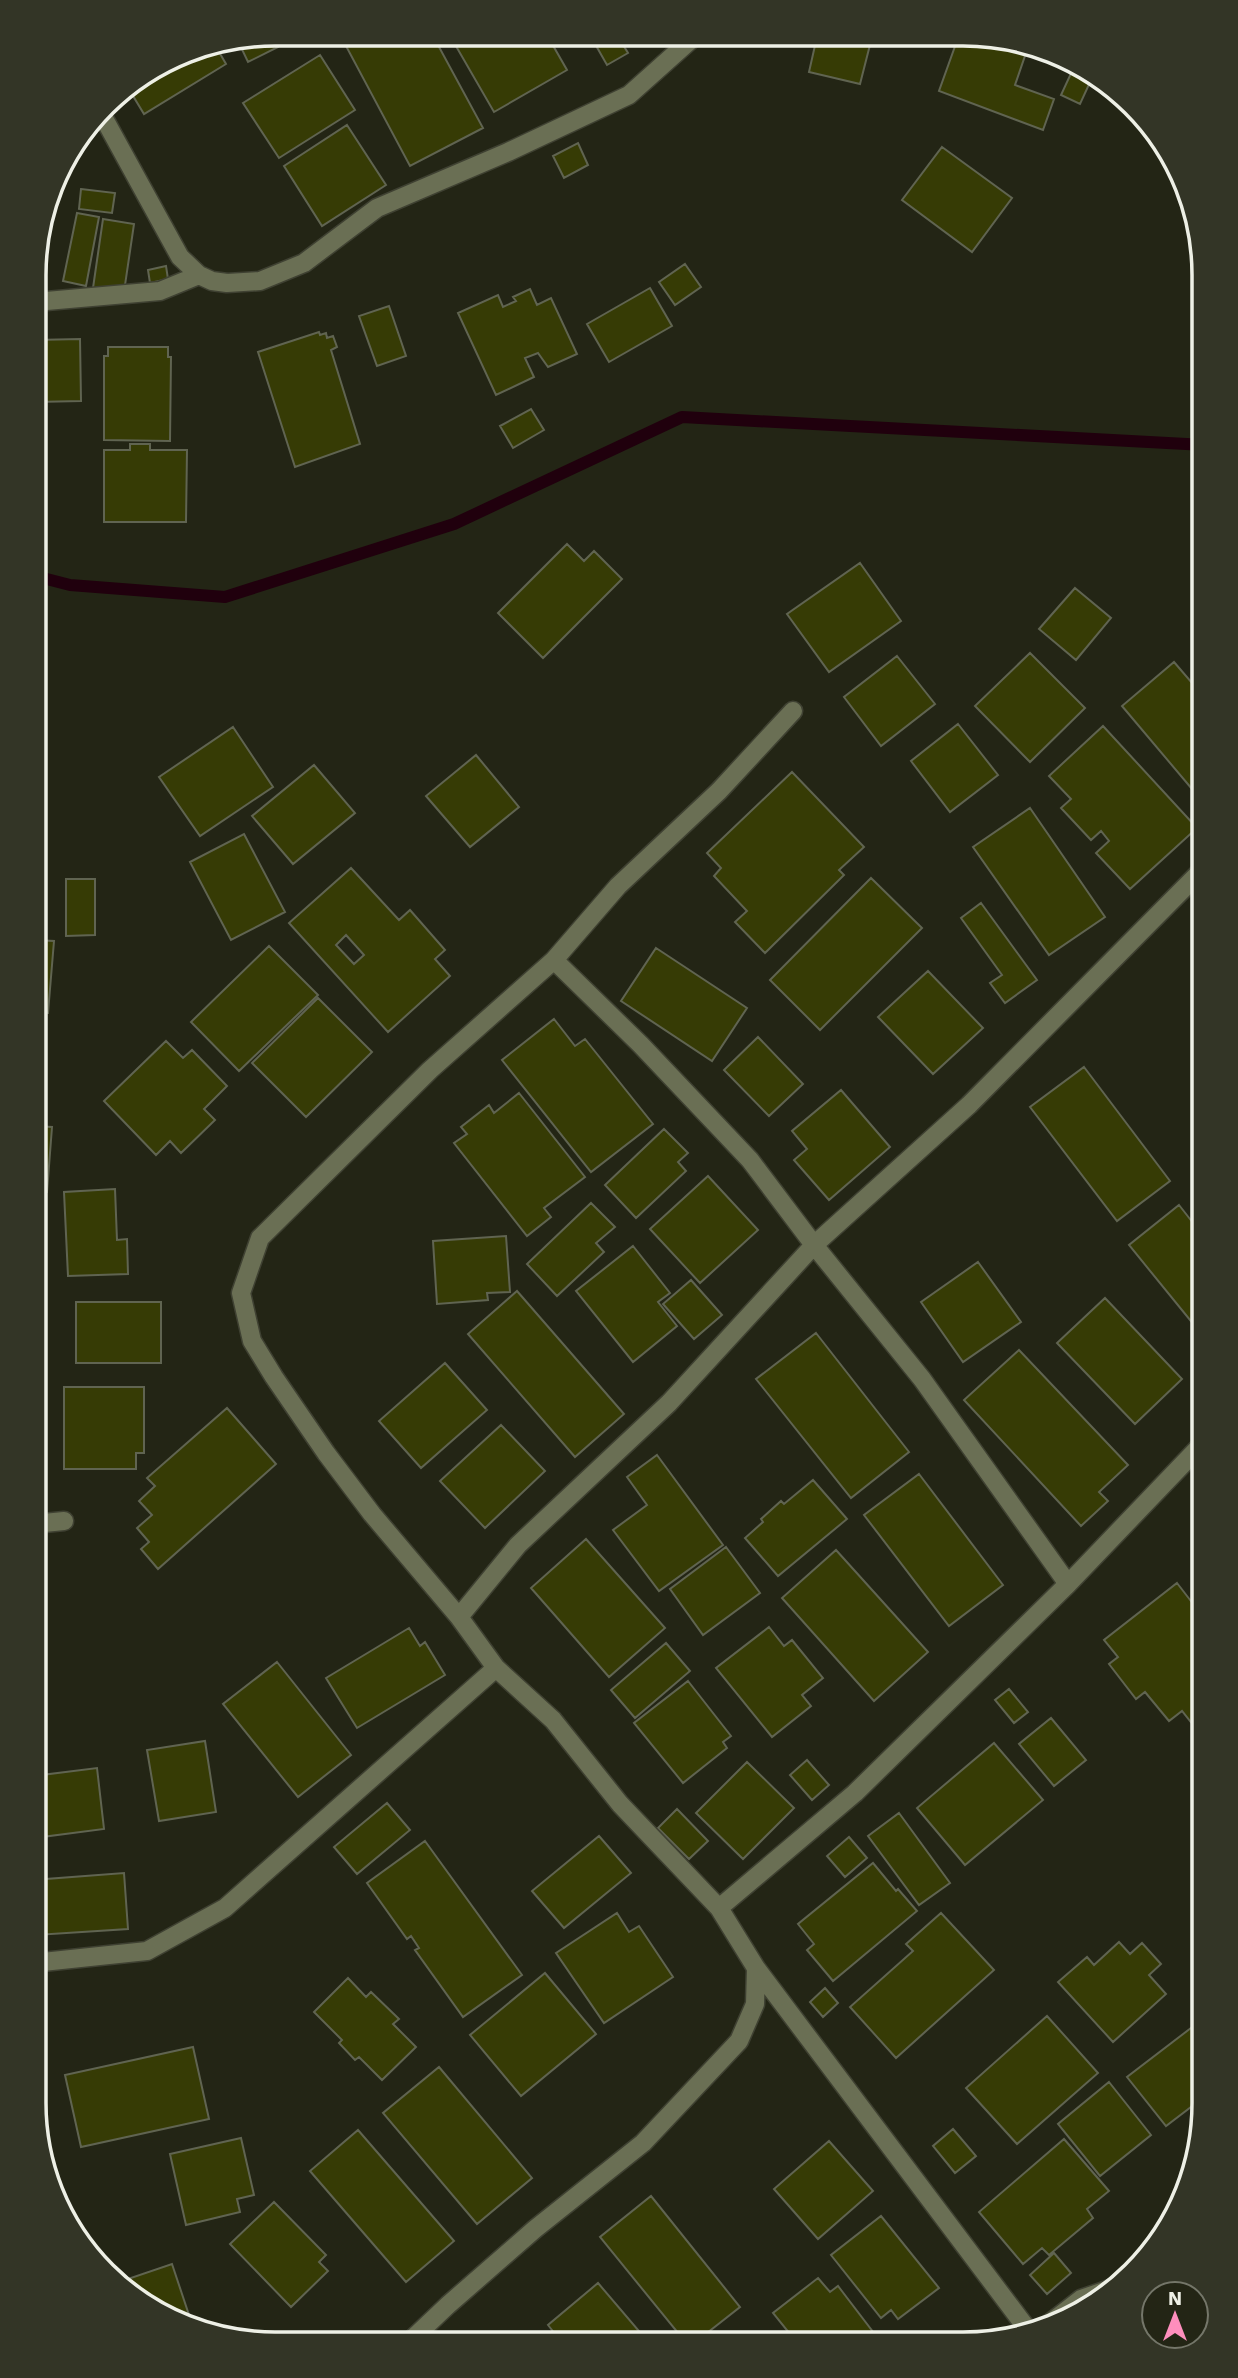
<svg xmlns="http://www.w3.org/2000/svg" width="1238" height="2378" viewBox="0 0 1238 2378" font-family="'Work Sans',sans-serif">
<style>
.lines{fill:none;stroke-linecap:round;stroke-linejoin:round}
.stream{stroke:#20000d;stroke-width:12}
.building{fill:#363b05;stroke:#606451;stroke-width:2;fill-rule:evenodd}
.minor-casing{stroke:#3f4132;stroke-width:21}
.minor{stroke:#6a6f54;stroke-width:18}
.rim{fill:none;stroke:#eef0e6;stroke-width:3.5}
</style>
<rect width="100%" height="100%" fill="#232515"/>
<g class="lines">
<path class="stream" d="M35 576 70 585 225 597 454 524 682 417 1205 445"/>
</g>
<path class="building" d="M272 34 278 47 248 62 238 41Z
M369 34H432L483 128 410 166 346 46Z
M449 34 547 35 567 70 494 112Z
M606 35H617L628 53 607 65 594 42Z
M800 37H872L860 84 809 72 816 41Z
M958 38H1003L1028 47 1015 85 1054 99 1043 130 939 91Z
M215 45 226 64 144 114 127 86 183 51Z
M320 55 355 110 279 158 243 103Z
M1073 69 1092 78 1080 104 1061 95Z
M347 125 386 185 322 226 284 166Z
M578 143 588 165 564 178 553 156Z
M942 147 1012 198 972 252 902 200Z
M81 189 115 193 112 213 79 209Z
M77 213 99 217 86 286 63 281Z
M103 219 134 224 124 292 93 288Z
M685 264 701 287 675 305 659 282Z
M166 266 168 279 150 283 148 270Z
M650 288 672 326 609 362 587 324Z
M530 289 537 305 551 298 577 354 548 367 538 353 525 358 534 377 496 395 458 313 498 295 503 307 516 301 513 297Z
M389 306 406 356 377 366 359 316Z
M319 332 320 335 326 333 327 338 333 336 337 347 331 350 360 444 295 467 258 352Z
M80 339 81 401 35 402V340Z
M108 347H168V357H171L170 441 104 440V356H108Z
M531 409 544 430 513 448 500 426Z
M130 444H150V450H187L186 522H104V450H130Z
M567 544 584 561 594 551 622 579 543 658 498 613Z
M860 563 901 621 829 672 787 614Z
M1075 588 1111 618 1076 660 1039 629Z
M1030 653 1085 708 1030 762 975 706Z
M897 656 935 704 881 746 844 697Z
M1174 662 1205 698V778L1192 789 1122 706Z
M958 724 998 775 950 812 911 761Z
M1103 726 1197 828 1130 889 1096 853 1109 841 1101 831 1091 840 1061 808 1071 799 1049 776Z
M233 727 273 787 200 836 159 777Z
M476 755 519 807 470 847 426 796Z
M314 765 355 813 293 864 252 816Z
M792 772 864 847 839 870 844 875 765 953 735 922 747 911 714 876 721 868 707 853Z
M1205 806V824L1195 815Z
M1030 808 1105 917 1049 955 973 847Z
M244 834 285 912 231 940 190 862Z
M351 868 399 920 410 910 445 950 435 959 450 976 388 1032 289 923ZM346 935 364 955 354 964 336 945Z
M871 878 922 928 820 1030 770 980Z
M66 879H95V935L66 936Z
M981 903 1037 980 1005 1003 990 983 1002 975 961 918Z
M35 940 54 941 48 1013 34 1012Z
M269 946 318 995 239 1071 191 1022Z
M656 948 747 1008 712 1061 621 1001Z
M928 971 983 1028 933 1074 878 1017Z
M318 998 372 1052 306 1117 252 1063Z
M554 1019 575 1046 585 1039 653 1124 591 1172 502 1060Z
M758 1037 803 1084 769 1116 724 1070Z
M166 1041 183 1058 192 1050 227 1086 204 1109 215 1120 181 1153 170 1141 156 1155 104 1101Z
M1084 1067 1170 1181 1117 1221 1030 1107Z
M841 1090 890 1147 829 1200 794 1160 807 1149 792 1131Z
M519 1093 585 1177 544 1208 551 1217 527 1236 454 1143 467 1134 461 1127 489 1105 494 1113Z
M34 1126 52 1127 47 1192 34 1191Z
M664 1129 688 1153 678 1162 686 1171 636 1218 605 1185Z
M708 1176 758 1230 700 1283 650 1229Z
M115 1189 117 1240 127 1239 128 1274 68 1276 64 1192Z
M591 1203 615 1227 596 1243 604 1252 557 1296 527 1264Z
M1179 1205 1204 1237V1327L1199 1331 1129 1245Z
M506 1236 510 1292 487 1293 488 1300 437 1304 433 1241Z
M633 1246 670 1293 658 1302 677 1326 633 1362 576 1291Z
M978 1262 1021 1322 963 1362 921 1302Z
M691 1280 722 1315 694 1339 663 1304Z
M517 1291 624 1414 575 1457 468 1334Z
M1105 1298 1182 1379 1135 1424 1057 1343Z
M76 1302H161V1363H76Z
M816 1333 909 1452 851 1498 756 1379Z
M1019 1350 1128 1465 1099 1492 1108 1501 1081 1526 964 1400Z
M445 1363 487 1410 421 1468 379 1421Z
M64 1387H144V1453H136V1469H64Z
M227 1408 276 1464 158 1569 141 1549 149 1542 137 1528 152 1515 139 1501 155 1486 147 1478Z
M501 1425 545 1471 485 1528 440 1481Z
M657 1455 723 1545 659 1591 613 1530 647 1505 627 1477Z
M919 1474 1003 1585 949 1626 864 1515Z
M813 1480 847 1519 778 1576 745 1538 763 1522 761 1519 781 1501 784 1504Z
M586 1539 665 1628 609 1677 531 1588Z
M726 1547 760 1593 703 1635 670 1589Z
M836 1550 928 1652 874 1701 782 1598Z
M1177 1583 1204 1618V1726L1198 1731 1182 1711 1169 1721 1145 1692 1136 1699 1109 1664 1118 1657 1104 1640Z
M769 1627 784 1646 792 1640 823 1678 802 1695 811 1706 772 1737 716 1668Z
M409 1628 420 1646 425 1642 445 1675 357 1728 326 1678Z
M666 1643 690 1671 635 1718 611 1690Z
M277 1662 351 1755 298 1797 223 1704Z
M688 1681 731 1736 723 1742 727 1748 683 1783 634 1723Z
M1009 1689 1028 1712 1014 1723 995 1700Z
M1051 1718 1086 1760 1054 1786 1019 1744Z
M205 1741 216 1812 159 1821 147 1750Z
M994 1743 1043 1800 965 1865 917 1808Z
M807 1760 829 1785 812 1800 790 1775Z
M747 1762 794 1808 743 1859 696 1813Z
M97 1768 104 1829 34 1838V1776Z
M387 1803 410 1830 357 1874 334 1847Z
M677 1809 708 1841 689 1859 658 1828Z
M899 1813 950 1883 919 1905 868 1836Z
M599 1836 631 1873 564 1928 532 1891Z
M849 1837 867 1858 845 1877 827 1856Z
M425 1841 522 1975 463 2017 415 1950 419 1948 411 1936 407 1939 367 1883Z
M873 1863 896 1891 898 1889 917 1911 833 1981 807 1950 814 1944 798 1924Z
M124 1873 128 1929 36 1935 33 1880Z
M617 1913 629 1932 639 1926 673 1977 604 2023 556 1953Z
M941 1913 994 1970 896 2058 850 2007 913 1951 906 1944Z
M1119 1942 1130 1954 1142 1943 1161 1964 1149 1975 1166 1994 1113 2042 1058 1982 1087 1957 1094 1965Z
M545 1973 596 2034 521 2096 470 2035Z
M348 1978 366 1997 371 1992 399 2019 393 2024 416 2047 382 2080 359 2057 355 2060 339 2043 342 2040 314 2012Z
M825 1988 838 2003 823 2017 810 2002Z
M1047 2016 1098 2073 1017 2144 966 2088Z
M1204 2018V2097L1166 2126 1127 2077Z
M193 2047 209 2119 81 2147 65 2075Z
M439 2067 532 2178 477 2224 383 2113Z
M1109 2082 1151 2135 1100 2176 1058 2124Z
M953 2129 976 2156 955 2173 933 2146Z
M358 2130 454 2241 406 2282 310 2171Z
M241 2138 254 2195 237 2199 240 2212 186 2225 170 2154Z
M1064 2139 1109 2191 1087 2209 1093 2218 1049 2255 1042 2248 1023 2264 979 2212Z
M829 2141 873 2191 818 2239 774 2189Z
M651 2196 740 2307 693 2344H687L600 2237Z
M274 2202 326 2255 319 2262 328 2271 291 2307 230 2244Z
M881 2216 939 2288 898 2319 891 2310 881 2318 831 2255Z
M1054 2253 1071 2273 1047 2294 1030 2275Z
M172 2264 193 2327 168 2320 118 2286 121 2285 119 2282Z
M818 2278 830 2292 838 2286 883 2345 798 2344 773 2313Z
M598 2283 650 2344H563L548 2325Z"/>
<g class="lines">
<g class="minor-casing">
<path id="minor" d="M101 113 180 257 199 275 212 281 227 283 260 281 304 263 377 208 508 152 629 95 695 36
M35 302 160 291 199 275
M554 960 641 1045 750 1160 814 1245 922 1379 1068 1584
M34 1524 64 1521
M459 1617 518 1545 669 1403 814 1245 969 1105 1205 867
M719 1908 855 1793 1068 1584 1204 1442
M33 1963 147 1951 225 1908 496 1668
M756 1968 1031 2334
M1037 2333 1081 2299 1116 2287
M408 2343 448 2305 535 2229 643 2143 739 2041 755 2004 756 1968 719 1908 620 1804 553 1720 496 1668 459 1617 372 1514 326 1453 274 1377 252 1341 241 1293 260 1238 430 1070 554 960 618 886 719 791 793 711"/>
</g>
<use href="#minor" class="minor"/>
</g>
<path d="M0 0H1238V2378H0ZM275 46H963A229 229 0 0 1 1192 275V2103A229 229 0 0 1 963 2332H275A229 229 0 0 1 46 2103V275A229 229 0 0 1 275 46Z" fill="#333526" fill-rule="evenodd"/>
<path class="rim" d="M275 46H963A229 229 0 0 1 1192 275V2103A229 229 0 0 1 963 2332H275A229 229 0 0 1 46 2103V275A229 229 0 0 1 275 46Z"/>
<g transform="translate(1175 2315)"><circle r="33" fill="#232515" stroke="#747669" stroke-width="2"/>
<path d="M0-5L12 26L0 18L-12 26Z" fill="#fe8ebd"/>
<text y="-10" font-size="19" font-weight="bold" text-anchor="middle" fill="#eef0e6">N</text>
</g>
</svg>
